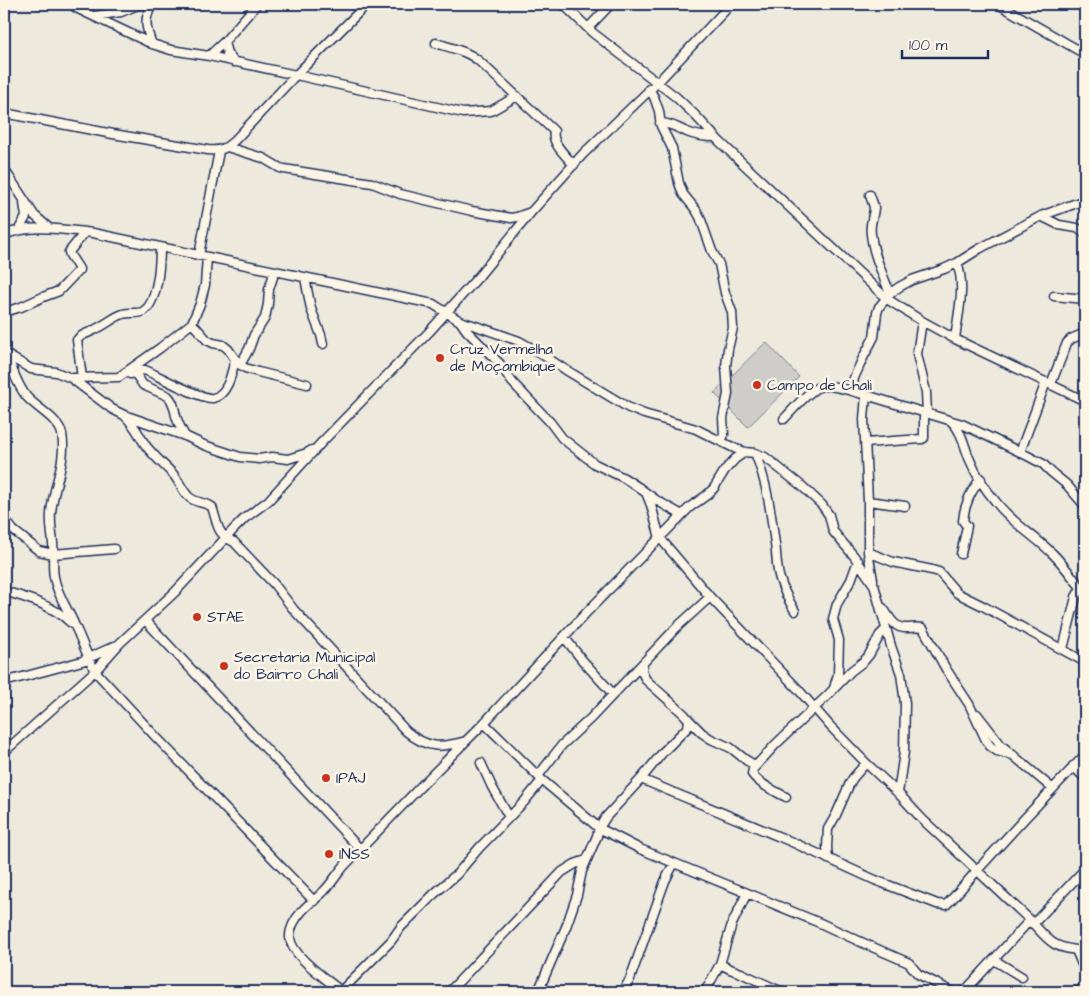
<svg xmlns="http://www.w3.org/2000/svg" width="1089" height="996" viewBox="0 0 1089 996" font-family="'Architects Daughter',sans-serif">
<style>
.green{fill:#cfcdca;stroke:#757e94}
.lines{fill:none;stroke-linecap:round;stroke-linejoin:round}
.minor-casing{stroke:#1b2f5e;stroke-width:11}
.minor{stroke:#fcf5e5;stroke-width:8}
.poi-dot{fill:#c8321e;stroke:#fcf5e5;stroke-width:2}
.labels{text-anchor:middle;stroke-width:5;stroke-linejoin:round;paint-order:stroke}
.poi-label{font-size:15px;fill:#1b2f5e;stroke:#fcf5e5;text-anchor:start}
</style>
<rect width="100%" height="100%" fill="#eee9dd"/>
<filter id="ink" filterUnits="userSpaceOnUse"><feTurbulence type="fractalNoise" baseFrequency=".02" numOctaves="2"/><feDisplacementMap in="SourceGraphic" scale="10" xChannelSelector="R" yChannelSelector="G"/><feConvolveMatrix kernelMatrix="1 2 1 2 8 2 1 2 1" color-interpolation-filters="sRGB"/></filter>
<g filter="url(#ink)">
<path class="green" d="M766 342 799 377 748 427 714 393Z"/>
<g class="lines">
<g class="minor-casing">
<path id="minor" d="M73 4 76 8 152 44 171 50 209 56 296 75 463 113 491 111 517 96
M563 4 593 33 676 97 695 115 719 141 887 299 922 321 955 339 1085 401
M998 4 1085 54
M94 16 121 12 140 4
M588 28 611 4
M224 42 227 53 234 62
M436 43C451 48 468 51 480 62L554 131C551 143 566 156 574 165
M152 44C146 29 143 18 153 4
M209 56 224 42 257 4
M649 89 654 97 659 111 661 126 672 148 679 183 683 194 696 210 700 217 712 251 719 264 725 293 732 312 733 328 728 349 726 366 728 394 723 418 724 435 721 441
M4 113 113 134 208 150C221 151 225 149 235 140L293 78 367 4
M660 123C671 123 677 128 687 132 696 136 706 137 715 137
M227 147 263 158 280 168 284 169 372 183 400 194 472 211 511 218 517 217 531 212
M4 169 34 215 49 228
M870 195C871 199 873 203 874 207 874 216 869 224 871 234 873 255 883 274 890 294
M1041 216 1059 225 1077 228 1085 233
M18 231 26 217 24 203
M4 235C32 223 64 230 93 233L433 304 460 321 467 331 500 364 512 382 550 422 562 438 586 457 595 464 624 478 638 487 656 500 682 515
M199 255 219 151
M305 278 311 309 321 335 323 344
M1054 296 1085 299
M4 312 21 307 43 297 59 291 79 270V269L70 255 69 252 85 232
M460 321 479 327 519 341 535 350 566 370 629 408 644 414 696 429 734 448 745 452 755 453 765 457 803 487 822 505 829 515 833 531 837 536 854 556 874 585 891 646 901 674 905 703 904 752 898 793
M922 321 917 354 926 392 927 414
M192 323 207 340 213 343 223 345 228 349 235 359 245 368 258 372 307 384
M955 339C958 314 966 286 957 263
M7 355C12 369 17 384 26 396 36 408 59 419 62 434 67 461 53 487 51 513 50 523 52 533 53 543 54 554 52 566 54 577 57 595 68 609 75 626 82 641 87 656 95 671L155 736 314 901
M7 355 31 369 56 372 71 378 112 409 124 415 185 436 204 445 240 457 259 459 272 457 288 459 307 453 312 450
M240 365 249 349 254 335 265 318 268 304 269 289 275 271
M135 373 139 371 145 370C157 375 202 400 213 398 228 395 232 372 235 359
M130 374 135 373 143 385 168 396C174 402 174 408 176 416 178 423 181 429 185 436
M71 378 119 377 160 348 192 323 200 304 205 285 207 257
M82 378 77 340C81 334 90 333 96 329 105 325 114 317 123 314 129 312 137 314 142 312 158 305 160 262 160 247
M1051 384 1067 343 1071 339 1085 333
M866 395 962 424 1020 452 1043 464 1051 472 1067 485 1085 506
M124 415C136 426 138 434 146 446 154 456 164 465 173 474 179 481 182 490 188 496 195 504 205 501 212 507 218 524 216 534 234 542L274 584 294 610 406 731C427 749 441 748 466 741
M784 419C792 411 812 386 823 386 835 385 848 390 859 393
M952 422C963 433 964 447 970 460 976 475 986 490 996 502 1012 523 1035 536 1053 554 1065 566 1074 580 1085 592
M865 443 922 439 924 438V414
M1020 452 1046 382
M755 453C767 482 771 513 775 544 777 556 776 568 780 579 783 590 789 601 795 611
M647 495 651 505 660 538 710 597 797 688 830 726 866 763 898 793 922 819 1030 920C1051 943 1052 948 1085 951
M868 501 905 506
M4 518 13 530 39 551 53 554 114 549
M868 552 893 562 932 570 939 572 957 593 983 606 1085 662
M961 554 967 526 963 521C964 506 971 490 981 479
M873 580 868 552V501L864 419 866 395 859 393 853 384 854 378 863 358 874 337 877 313 879 307 890 294 899 287 912 280 944 269 957 263 979 249 1041 216 1085 200
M4 591C27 598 52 605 70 622
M883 608C889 616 894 629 906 628 912 628 917 627 923 628L946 669 969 704 986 740 990 746 997 751 1013 755
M145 620 360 849
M564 637 583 661 613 694
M1063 649 1076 597 1081 588
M4 682 82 661 115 646
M834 688 838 674 839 640 833 619 837 604 851 580 858 561
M977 714 1001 745 1053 789
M689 720 702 733 711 739 731 748 746 760 756 766
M484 723 586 613 690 507 707 495 714 488 725 470 735 459 745 452
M4 752 95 671 119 644 175 592 235 528 245 518 268 501 322 442 429 332 479 276 532 211 583 154 658 82 731 4
M481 763 492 787 509 817
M1073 766 1085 778
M538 776 562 745 591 718 643 663
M641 779 792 842 875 880 937 904 946 905 952 899 982 865 1025 818 1085 755
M786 797C775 791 760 785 752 774L753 769 776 744 827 696 851 671 864 661 869 655 880 635 886 629
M828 859 827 847 828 829 836 815 850 783 853 778 866 763
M1033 924 1085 869
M1076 950 1085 971
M994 960 1022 977
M720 964 730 969 741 973 782 992
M340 992 391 941 401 927 434 894 457 874 480 847 524 802 542 780
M342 992C328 980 292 957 290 938 289 928 296 918 302 911 308 904 316 899 322 893 333 883 338 871 349 861L422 785 484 723 542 780 599 828 640 849 820 923 861 942 909 963 918 974 953 992
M449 992 562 872 575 864 586 860
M538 992 566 927 577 895 582 871 597 836 599 828 606 817 641 779 663 752 688 727 689 720 684 714 646 680 642 672 643 663 677 627 710 597
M623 992 630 979 665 881 674 863
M705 992 720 964 732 924 747 893
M964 992 1030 920
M1077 992 1085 987"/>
</g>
<use href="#minor" class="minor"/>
</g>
</g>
<g class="poi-dot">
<circle cx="440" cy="358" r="5"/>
<circle cx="757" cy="385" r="5"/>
<circle cx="197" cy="617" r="5"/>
<circle cx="224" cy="666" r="5"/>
<circle cx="326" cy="778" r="5"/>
<circle cx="329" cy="854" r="5"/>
</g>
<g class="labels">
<g class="poi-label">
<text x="450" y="354">Cruz Vermelha<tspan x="450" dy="17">de Moçambique</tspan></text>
<text x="767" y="390">Campo de Chali</text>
<text x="207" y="622">STAE</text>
<text x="234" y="662">Secretaria Municipal<tspan x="234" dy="17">do Bairro Chali</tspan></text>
<text x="336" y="783">IPAJ</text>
<text x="339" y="859">INSS</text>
</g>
</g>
<rect width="1089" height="996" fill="none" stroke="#fcf5e5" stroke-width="20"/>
<rect x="10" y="10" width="1069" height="976" fill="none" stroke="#1b2f5e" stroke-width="2" filter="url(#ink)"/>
<path d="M902 50v8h86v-8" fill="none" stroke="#1b2f5e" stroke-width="2.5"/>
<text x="909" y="50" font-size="15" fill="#1b2f5e" stroke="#fcf5e5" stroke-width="4" paint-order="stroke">100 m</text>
</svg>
